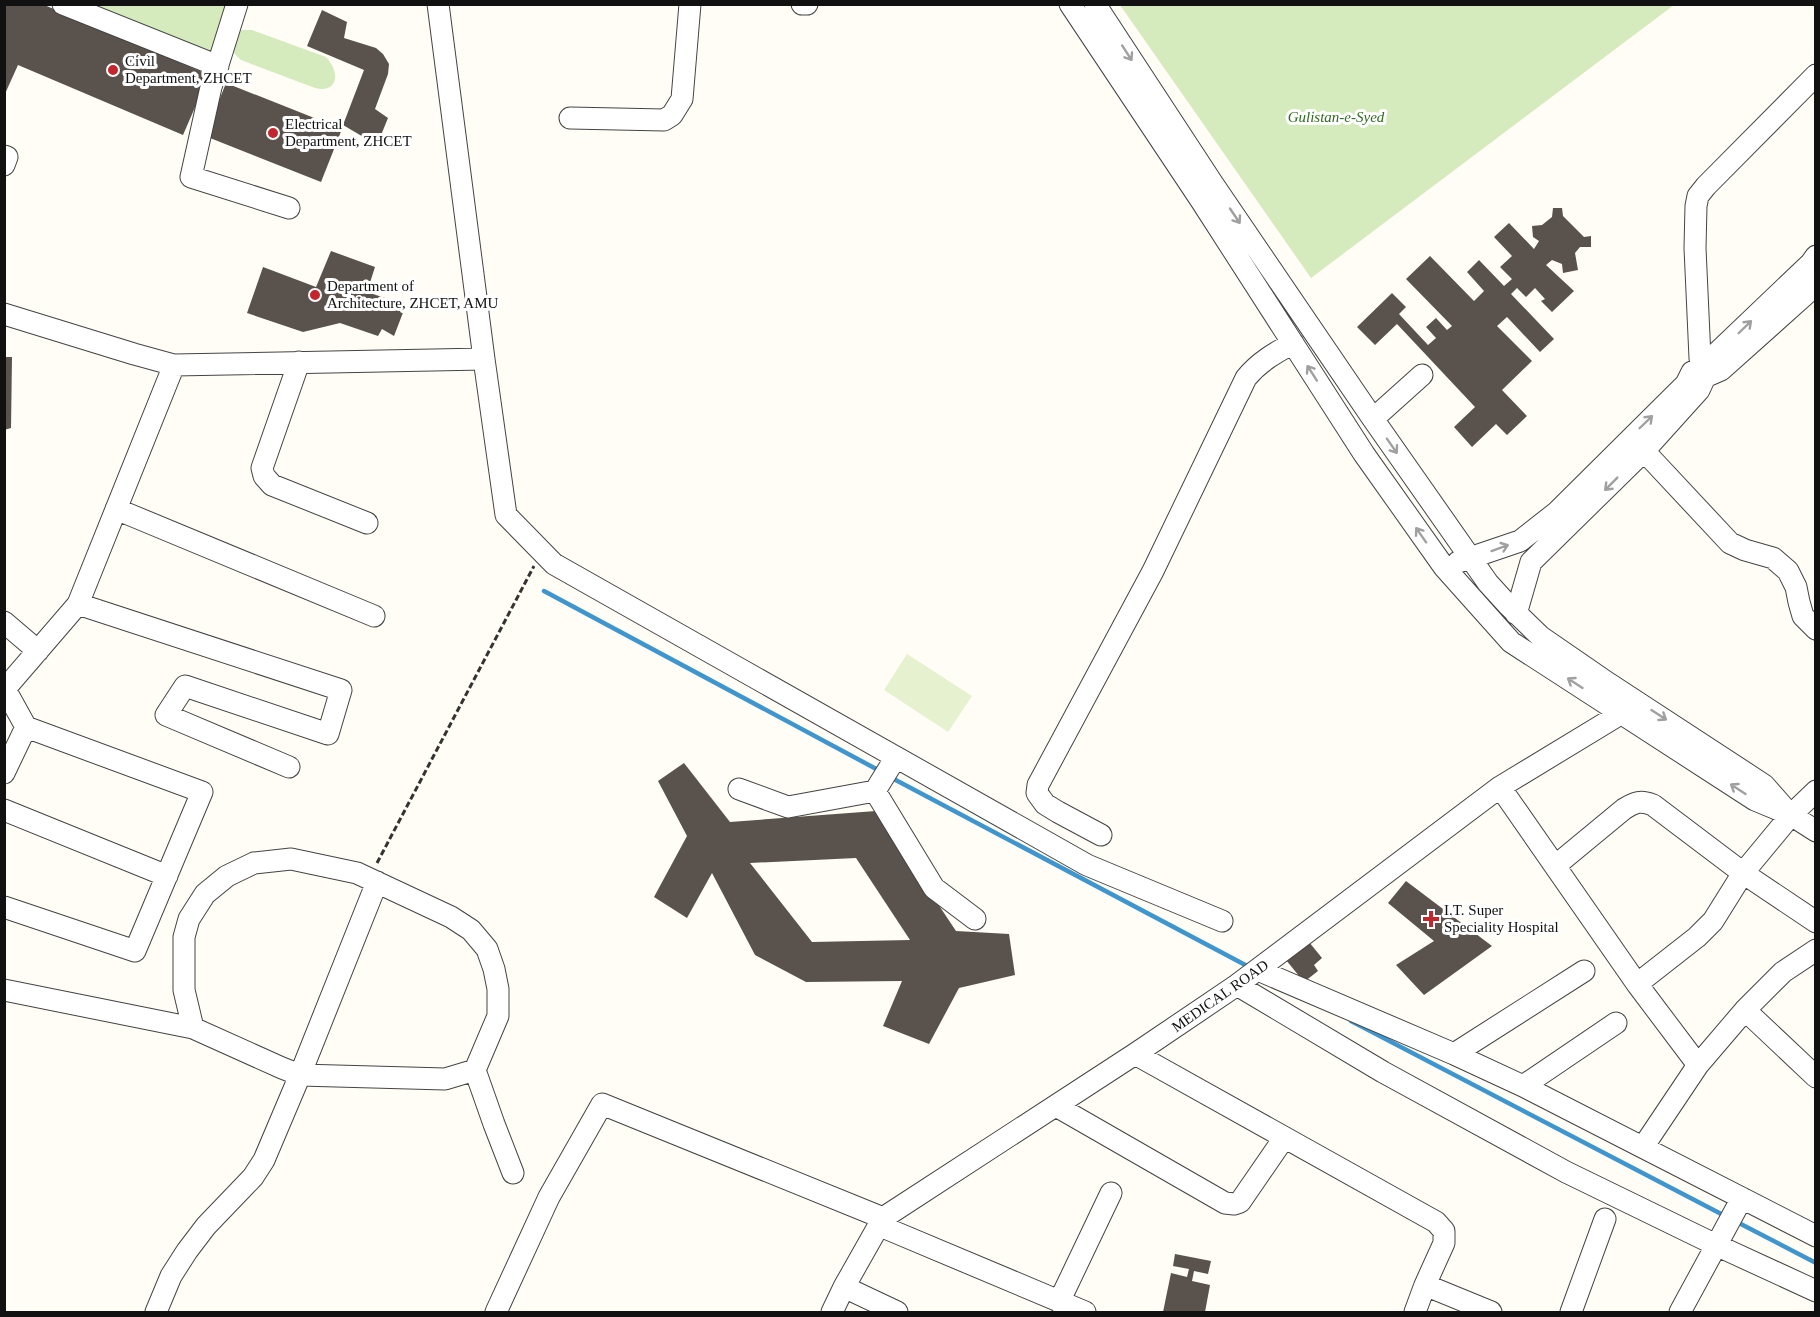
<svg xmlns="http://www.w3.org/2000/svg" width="1820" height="1317" viewBox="0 0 1820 1317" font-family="'Times New Roman',serif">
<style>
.green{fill:#d5ebbd}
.pitch{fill:#e6f2cf}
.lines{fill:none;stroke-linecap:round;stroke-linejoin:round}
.stream{stroke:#3f96cf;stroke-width:4.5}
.building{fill:#5a524d;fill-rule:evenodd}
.minor-casing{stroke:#444;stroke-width:23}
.path{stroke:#333;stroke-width:3;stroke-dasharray:6 3;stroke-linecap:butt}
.minor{stroke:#fff;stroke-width:21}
.oneway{stroke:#a0a0a0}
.poi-dot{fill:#c4262e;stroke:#fff;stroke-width:2}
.labels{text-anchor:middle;stroke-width:6;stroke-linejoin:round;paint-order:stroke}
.poi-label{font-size:15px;fill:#111;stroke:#fff;text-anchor:start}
.park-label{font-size:15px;font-style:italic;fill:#2f6b1f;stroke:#fff}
.street-label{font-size:15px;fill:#111;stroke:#fff}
</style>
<rect width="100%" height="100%" fill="#fffdf5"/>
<path class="green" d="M222 4 230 7 212 51 91 5Z
M1120 5H1119H1674L1311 278Z
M242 30H252L326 57C340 71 339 94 315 88L241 60C227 49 231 40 242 30Z"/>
<path class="pitch" d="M907 654 972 696 948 732 884 690Z"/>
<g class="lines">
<path class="stream" d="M544 591 880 771
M890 777 1251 968
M1351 1021 1727 1217
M1737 1222 1816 1263"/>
</g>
<path class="building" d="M4 4H42L209 75 183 135 18 65 4 96Z
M322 10 347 22 344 38 376 48 383 54 389 64 388 74 375 109 388 118 377 145 343 125 364 70 307 46Z
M226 83 342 129 321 182 205 136Z
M1553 208H1562L1563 216 1584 237 1591 236V247H1580L1575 253 1578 270 1563 273 1562 264 1552 260 1546 265 1574 291 1552 312 1541 301 1545 299 1535 288 1526 297 1517 288 1511 294 1554 339 1540 352 1507 317 1497 326 1532 361 1502 390 1527 416 1507 435 1496 424 1472 447 1454 427 1475 407 1397 324 1375 345 1357 327 1392 293 1406 307 1399 314 1428 345 1436 338 1426 327 1436 318 1447 330 1452 326 1406 279 1430 256 1474 301 1484 291 1467 272 1479 260 1504 286 1512 279 1500 267 1512 256 1494 237 1509 223 1534 249 1539 241 1533 237 1532 226 1542 225 1552 217Z
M331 251 375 267 367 292 385 298 383 302 404 310 394 336 382 329 378 336 340 323 303 332 247 313 263 267 316 287Z
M4 357H12L11 428 4 430Z
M684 763 730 822 876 811 956 931 1009 934 1015 975 959 988 929 1044 883 1026 902 981 806 982 755 955 712 873 687 918 654 897 687 836 658 781ZM856 858 910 940 812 942 750 863Z
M1406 881 1492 946 1424 995 1396 965 1434 941 1388 903Z
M1309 942 1322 958 1314 965 1318 971 1304 982 1286 960Z
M1175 1254 1211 1261 1208 1274 1194 1271 1192 1281 1210 1285 1205 1312H1163L1171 1273 1187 1277 1189 1269 1173 1266Z"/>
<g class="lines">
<g class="minor-casing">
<path id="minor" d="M63 4 218 66
M237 4 211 87 191 177 289 208
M802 4H807
M1070 4 1202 202 1364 454 1444 567 1511 642 1755 800 1791 815 1816 831
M1095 4 1213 184 1373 419 1488 583 1508 605 1541 637 1602 679 1764 785 1786 810
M570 118 664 120 672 115 682 99 690 4
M4 156 7 157 4 165
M4 314 134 354 174 365
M484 359 506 515 554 564 1087 865 1222 921
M299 362 262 468 264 476 272 485 367 523
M1702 367 1811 263 1816 256
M1705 377 1721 370 1816 285
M1373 419 1422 375
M1644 451 1730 543 1745 550 1773 558 1788 571 1796 587 1799 602 1803 616 1816 629
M116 509 374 616
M1458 562 1520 541 1557 512 1686 384 1692 372
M78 604 341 690 328 734 185 686 166 715 289 767
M1516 614 1531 562 1644 451 1699 390 1705 377 1700 358 1695 248 1696 206 1698 196 1706 186 1816 75
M4 622 38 651
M4 690 78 604 174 365 484 359 438 4
M4 773 26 727
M1500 787 1637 984 1698 1065
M739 789 788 807 875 791 896 757
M875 791 934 888 975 919
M4 810 167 876
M1101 835 1058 812 1045 804 1037 793 1038 785 1153 571 1246 378C1259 362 1275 353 1293 343
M1555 866 1624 809C1635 802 1641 800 1653 805L1743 873 1816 922
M4 907 135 951 202 792 26 727 5 689
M1258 970 1454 1054 1523 1086 1816 1236
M1637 984 1697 937 1713 921 1743 873 1791 815 1816 791
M1237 985 1383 1072 1566 1172 1716 1245 1816 1291
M4 990 193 1028 282 1068 300 1075 445 1079 475 1070
M1745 1010 1816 1077
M193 1028 184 990V937L189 919 205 894 227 876 254 863 291 859 357 873 451 917 471 930 487 949 494 969 498 989V1016L475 1070 494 1124 513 1173
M1135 1054 1436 1222 1444 1231V1243L1425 1285
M1454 1054 1584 971
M1523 1086 1616 1023
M1056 1106 1225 1203 1234 1204 1240 1202 1284 1138
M1643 1147 1698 1065 1745 1010 1783 972 1816 950
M878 1225 1085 1312
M844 1287 897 1312
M1059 1302 1111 1193
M156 1312 171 1276 187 1251 206 1226 253 1177 264 1160 300 1075 377 882
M496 1312 549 1197 602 1104 883 1218
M832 1312 844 1287 883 1218 1135 1054 1237 985 1500 787 1622 713 1630 706
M1415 1312 1425 1285 1491 1312
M1571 1312 1605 1219
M1680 1312 1742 1198"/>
</g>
<path class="path" d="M377 863 534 566"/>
<use href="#minor" class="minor"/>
</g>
<defs><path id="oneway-shaft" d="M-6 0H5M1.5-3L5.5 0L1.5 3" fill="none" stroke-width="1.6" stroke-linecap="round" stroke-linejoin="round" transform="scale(1.5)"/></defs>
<g class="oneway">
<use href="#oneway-shaft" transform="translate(1127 53) rotate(57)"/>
<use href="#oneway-shaft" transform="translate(1235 216) rotate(56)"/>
<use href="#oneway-shaft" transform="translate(1745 327) rotate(-44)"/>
<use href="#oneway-shaft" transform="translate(1312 373) rotate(-123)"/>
<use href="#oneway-shaft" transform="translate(1646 422) rotate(-44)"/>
<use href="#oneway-shaft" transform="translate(1392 446) rotate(55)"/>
<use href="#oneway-shaft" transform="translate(1611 484) rotate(135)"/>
<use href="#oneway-shaft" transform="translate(1421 535) rotate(-125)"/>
<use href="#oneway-shaft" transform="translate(1500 548) rotate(-20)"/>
<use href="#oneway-shaft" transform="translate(1575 683) rotate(-147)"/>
<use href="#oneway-shaft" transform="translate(1659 715) rotate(33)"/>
<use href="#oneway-shaft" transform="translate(1738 789) rotate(-147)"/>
</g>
<g class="poi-dot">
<circle cx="113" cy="70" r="6"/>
<circle cx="273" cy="133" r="6"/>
<circle cx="315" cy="295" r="6"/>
<path d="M1428 910h6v6h6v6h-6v6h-6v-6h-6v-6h6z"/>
</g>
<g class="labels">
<g class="poi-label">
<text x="125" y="66">Civil<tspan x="125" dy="17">Department, ZHCET</tspan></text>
<text x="285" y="129">Electrical<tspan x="285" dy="17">Department, ZHCET</tspan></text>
<text x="327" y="291">Department of<tspan x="327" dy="17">Architecture, ZHCET, AMU</tspan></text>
<text x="1444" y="915">I.T. Super<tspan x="1444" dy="17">Speciality Hospital</tspan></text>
</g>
<g class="park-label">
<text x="1336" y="122">Gulistan-e-Syed</text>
</g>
<g class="street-label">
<text transform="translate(1220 996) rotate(-35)" y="5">MEDICAL ROAD</text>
</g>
</g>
<rect width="1820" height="1317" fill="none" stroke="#111111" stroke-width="12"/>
</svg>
